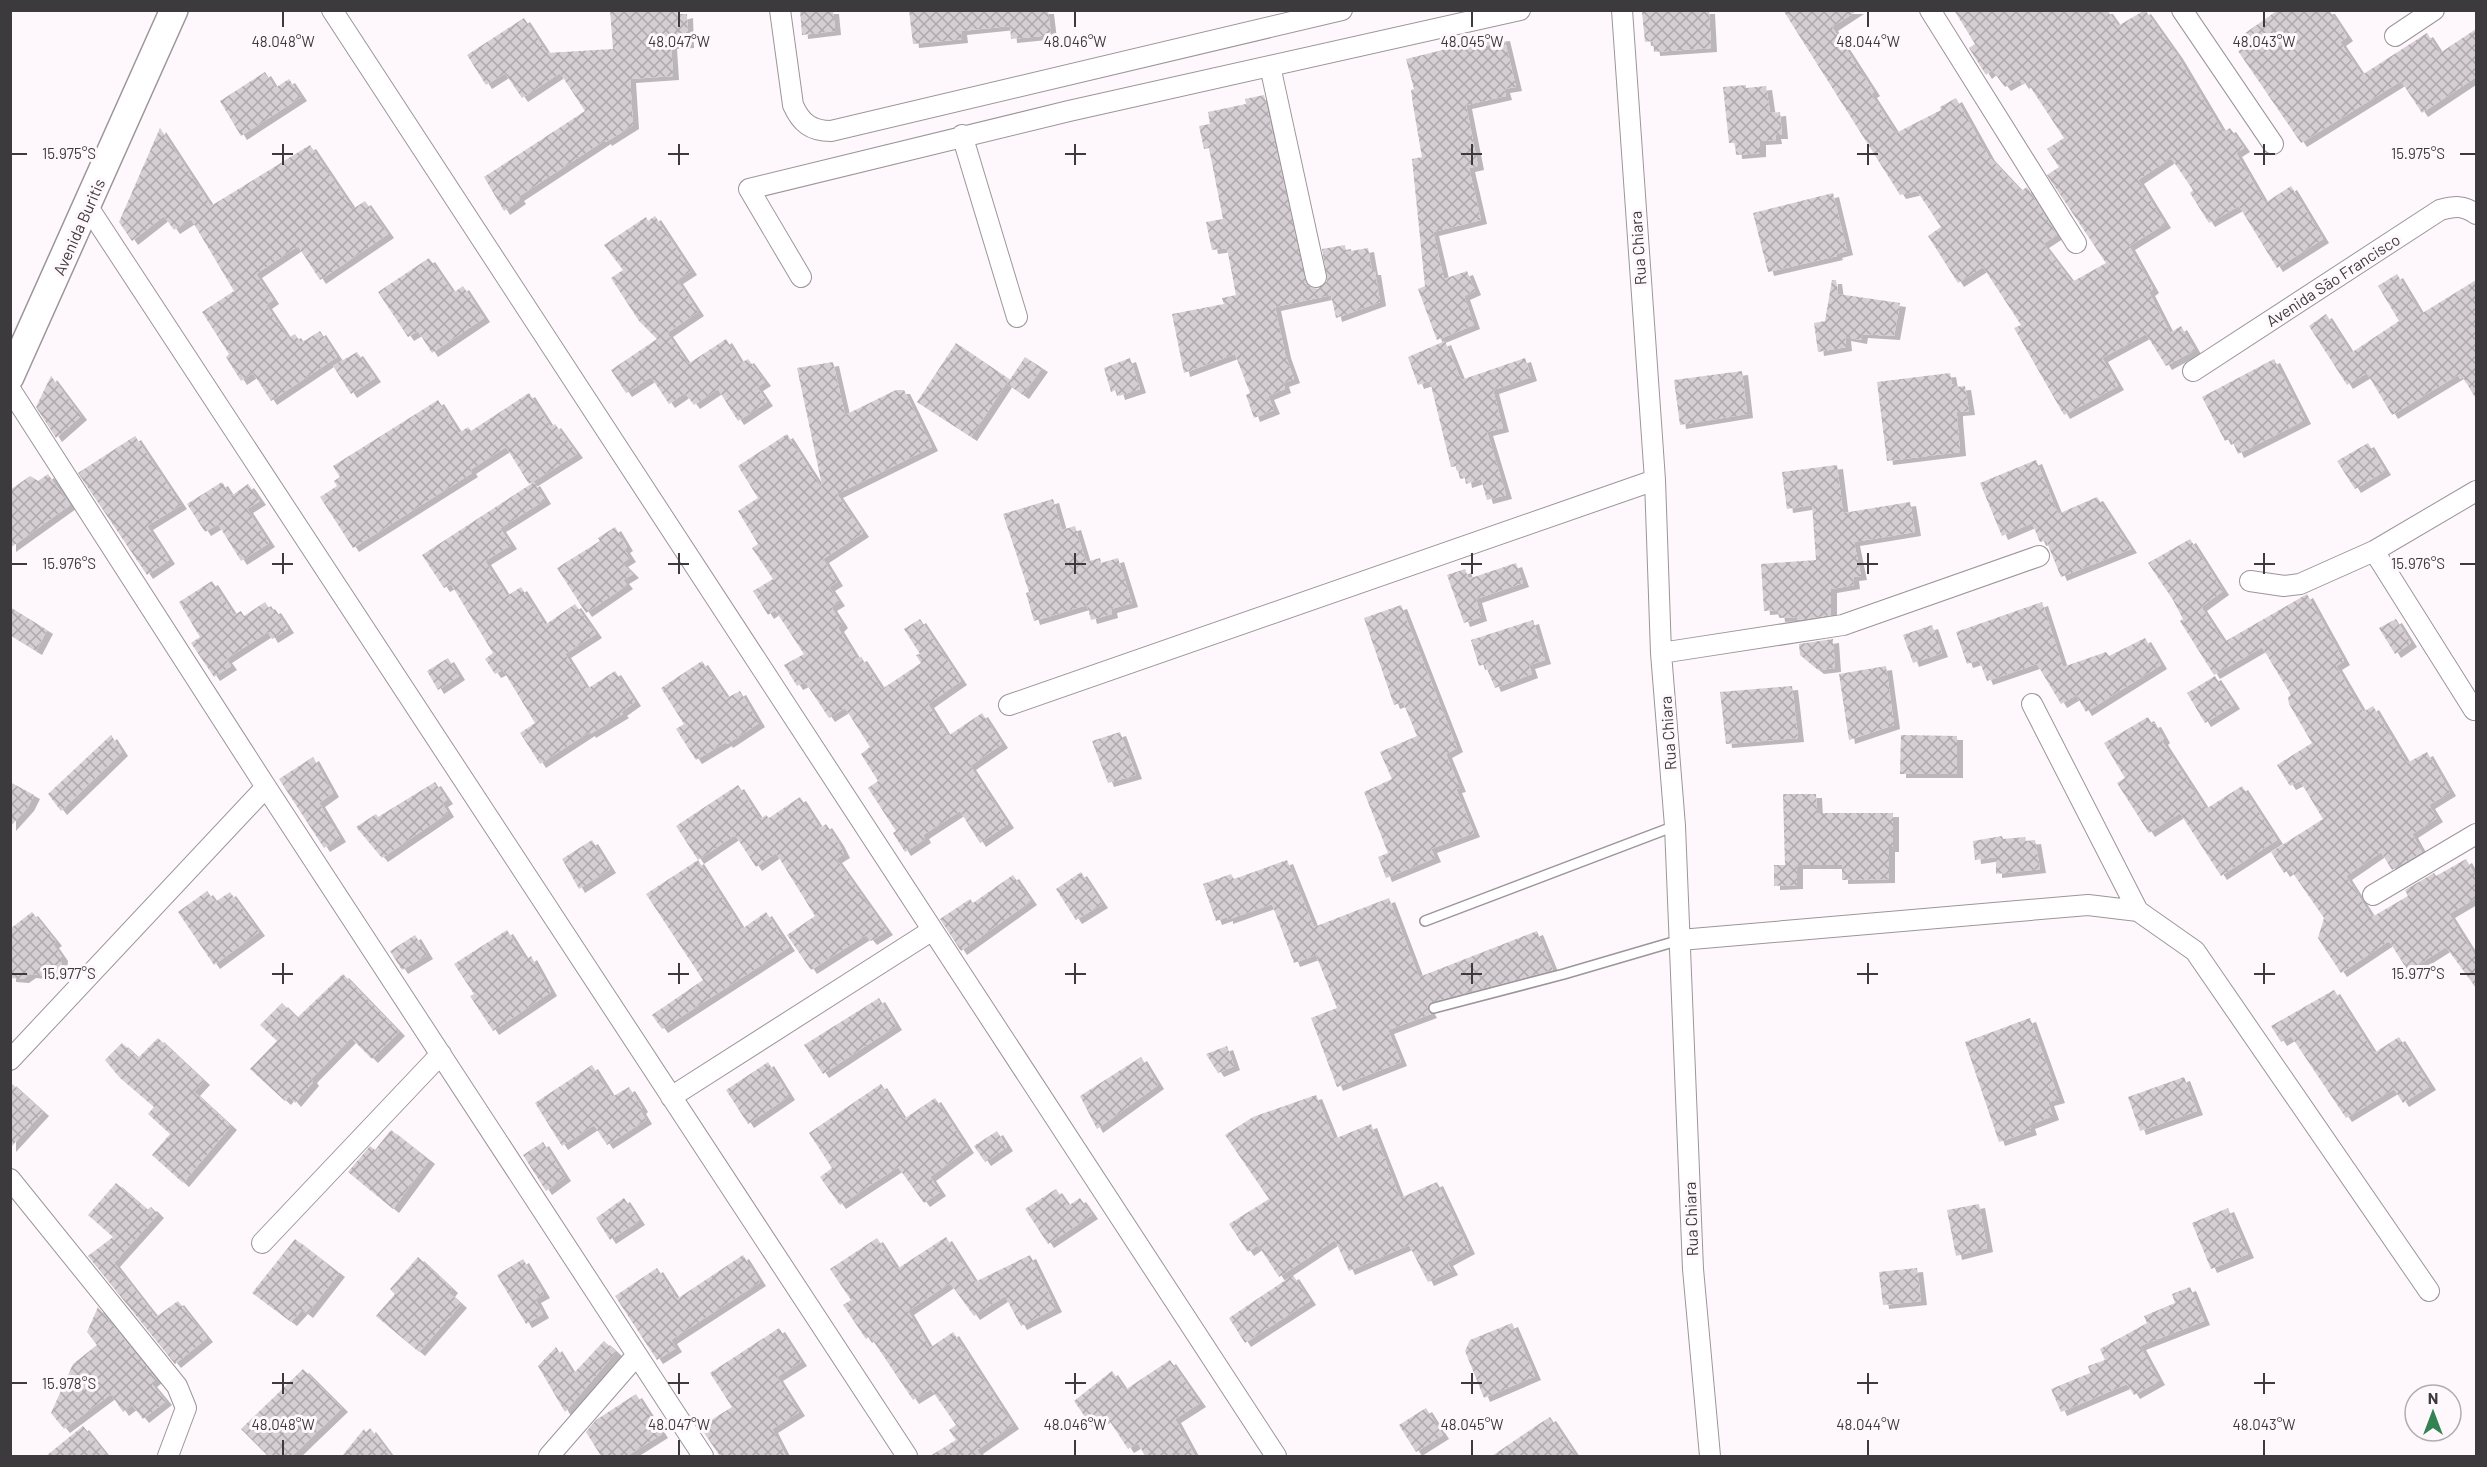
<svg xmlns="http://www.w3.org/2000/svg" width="2487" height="1467" viewBox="0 0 2487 1467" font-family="Barlow,sans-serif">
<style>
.building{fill:url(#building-cross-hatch);filter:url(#shadow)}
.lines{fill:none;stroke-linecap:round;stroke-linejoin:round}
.lane-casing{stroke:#9c959a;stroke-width:12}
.street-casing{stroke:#9c959a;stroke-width:22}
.secondary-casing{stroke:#9c959a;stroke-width:30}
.lane{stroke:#fff;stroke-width:9}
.street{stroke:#fff;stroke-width:20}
.secondary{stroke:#fff;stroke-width:27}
.ticks{fill:none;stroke:#3d3a3d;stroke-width:2}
.labels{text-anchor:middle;stroke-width:6;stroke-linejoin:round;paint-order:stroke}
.street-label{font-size:16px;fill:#3d3a3d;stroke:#fef8fd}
.ticks-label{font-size:15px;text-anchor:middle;fill:#3d3a3d;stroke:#fef8fd;stroke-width:6;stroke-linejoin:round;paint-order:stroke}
</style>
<defs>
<pattern id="building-cross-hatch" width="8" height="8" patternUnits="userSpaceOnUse" patternTransform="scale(1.5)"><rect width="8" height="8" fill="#d5ced3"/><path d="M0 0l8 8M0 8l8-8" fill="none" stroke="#aea8ac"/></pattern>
<filter id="shadow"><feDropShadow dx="6" dy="4" stdDeviation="0" flood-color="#0004"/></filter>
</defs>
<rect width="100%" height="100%" fill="#fef8fd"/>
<path class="building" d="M610 10H679V16L687 14 688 44 671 45 673 76 630 79 633 125 606 142 605 140 518 197 520 200 504 211 484 177 585 111 560 73 522 98 505 73 486 85 467 55 524 18 547 53 613 49Z
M800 10H833L835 31 802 35Z
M909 10H1048L1051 35 1011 39 1010 26 961 31 962 39 913 44Z
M1655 10H1709L1711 48 1654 52 1653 41 1645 42 1642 12Z
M1783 10H1858L1832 27 1874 92 1871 94 1896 133 1941 110 1940 107 1956 98 1989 157 2021 191 2027 187 2057 235 2043 244 2072 282 2106 263 2047 175 2059 167 2047 149 2064 138 2027 82 2023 85 2019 79 2005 87 1992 70 1986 75 1969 48 1975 44 1954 10H2107L2118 26 2145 10 2177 55 2223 132 2230 128 2244 148 2236 153 2265 203 2291 186 2323 239 2277 268 2239 206 2209 223 2190 193 2193 190 2171 158 2138 180 2165 224 2129 246 2153 289 2149 292 2170 333 2181 326 2195 350 2166 366 2146 334 2102 358 2118 386 2064 415 2014 328 2021 325 1983 267 1958 283 1928 236 1941 227 1917 191 1900 195Z
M2278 10H2329L2347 37 2340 42 2362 75 2427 33 2440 53 2476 29V77L2422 113 2401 81 2301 143 2238 51 2248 46 2241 36Z
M1504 37 1516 87 1504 89 1506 96 1466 105 1478 166 1469 168 1481 220 1433 232 1444 279 1467 271 1475 291 1464 296 1474 325 1437 340 1418 289 1425 286 1412 159 1422 157 1413 105 1411 90 1414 89 1406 59 1487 39Z
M265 72 275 88 289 79 301 97 241 136 220 101Z
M1746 85V88L1766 86 1770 113 1780 112 1782 135H1775L1776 140 1760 141V153L1736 155 1735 143H1729L1723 87Z
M1264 95 1307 285 1318 289 1327 281 1322 249 1345 245 1346 252 1368 248 1372 271H1375L1380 302 1336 318 1331 295 1275 307 1285 354 1294 379 1283 383 1285 389 1268 396 1274 410 1254 418 1246 395 1250 393 1235 354 1184 373 1172 314 1224 304 1222 298 1236 295 1227 248 1212 250 1206 222 1223 219 1209 148 1204 149 1199 126 1210 124 1208 112 1246 104 1245 99Z
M160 128 211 206 310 145 353 209 365 201 388 234 320 280 298 246 256 274 273 300 266 305 288 338 295 334 301 343 320 331 337 357 271 401 253 373 241 381 226 357 229 354 202 312 234 291 191 219 174 230 164 216 132 241 119 222Z
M1833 193 1847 251 1836 254 1837 256 1768 272 1753 213Z
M655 216 691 271 677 280 698 312 667 333 688 364 726 339 741 363 748 359 765 382 757 387 767 402 738 421 718 389 694 405 685 393 669 404 651 377 626 393 611 370 657 339 639 321 611 278 623 270 604 245 646 217 648 221Z
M429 258 453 293 463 286 484 318 432 353 418 331 408 337 378 292Z
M2397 274 2421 314 2476 280V399L2463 377 2460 379 2458 375 2392 415 2367 373 2347 385 2309 326 2326 314 2351 353 2399 321 2378 286Z
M1832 280H1836L1838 294 1900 303 1894 336 1862 334 1861 340 1845 337 1846 347 1818 352 1814 323 1825 321Z
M1445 341 1461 380 1525 358 1531 377 1493 390 1503 428 1487 432 1506 495 1487 500 1481 479 1466 484 1465 478 1460 479 1457 466 1451 467 1430 381 1418 385 1408 357Z
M956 343 1009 379 971 437 917 402Z
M357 352 375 378 351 394 333 366Z
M1025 357 1042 368 1023 395 1007 384Z
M1130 358 1140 389 1119 396 1117 389 1111 392 1104 368Z
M2274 359 2305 420 2238 454 2231 438 2225 441 2202 397Z
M833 362 845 415 896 390H904L932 447 837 494 863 533 823 559 837 582 829 587 839 602 831 607 842 624 838 628 857 659 861 657 882 689 921 663 916 655 920 654 904 629 920 619 961 681 928 704 948 736 982 713 1002 744 970 766 1008 824 980 843 960 811 923 835 925 839 905 852 893 833 896 831 868 788 878 781 861 754 870 747 845 708 829 718 805 682 797 686 784 665 804 654 775 610 768 615 753 591 773 579 752 548 758 544 738 511 758 498 738 466 787 434 823 490 797 368Z
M1742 371 1747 414 1680 425 1674 380Z
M1950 373 1952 384H1955V387L1965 386 1969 411 1957 412V416L1960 452 1887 461 1877 382Z
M51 376 81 416 56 438 36 407Z
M529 393 551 427 555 424 577 454 529 484 506 447 470 470 472 473 353 548 320 497 337 486 334 481 340 477 333 466 438 400 459 433 468 427 471 431Z
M135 436 181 505 147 526 169 560 147 575 78 473Z
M2368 443 2385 471 2355 489 2337 461Z
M2036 460 2058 514 2097 497 2131 549 2061 577 2046 540 2040 542 2032 523 2002 536 1980 483Z
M1837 465 1843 513 1910 502 1915 532 1854 542 1861 576 1853 577 1854 585 1831 589V615L1797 620V617L1779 618 1778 610 1764 611 1761 564 1816 560 1812 505 1787 509 1782 472Z
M48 474 70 505 10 548V490L30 476 38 481Z
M222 482 231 496 248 484 260 501 247 509 269 543 241 561 218 524 205 532 187 504Z
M534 482 545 500 500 528 511 545 485 561 507 596 521 587 545 625 575 604 596 634 565 654 587 689 615 671 635 702 621 712 623 714 590 734 589 732 540 764 520 733 535 723 503 670 495 674 485 659 493 653 451 584 444 588 422 555Z
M1053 499 1062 530 1075 526 1086 562 1100 558 1101 563 1118 558 1132 603 1111 609 1112 614 1091 620 1087 605 1034 621 1026 593 1029 592 1003 514Z
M615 527 627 547 624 549 630 558 622 563 633 574 623 580 627 585 586 613 557 568 600 541 598 538Z
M2190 539 2223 591 2201 607 2224 642 2307 594 2344 661 2336 666 2363 712 2373 706 2407 763 2427 752 2450 792 2429 805 2437 818 2412 834 2422 852 2392 870 2381 852 2346 876 2372 917 2408 896 2405 890 2434 873 2436 876 2466 859 2476 877V898L2449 914 2476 957V988L2446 947 2408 971 2389 941 2341 973 2325 949 2318 938 2324 918 2290 869 2284 873 2271 852 2323 819 2300 781 2290 786 2277 765 2312 743 2289 704 2288 697 2291 695 2262 647 2214 675 2180 621 2183 619 2173 600 2148 563Z
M1516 563 1523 583 1476 599 1481 617 1464 623 1447 575 1465 569 1468 577H1474Z
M212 581 234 615 241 611 244 616 265 602 271 611 275 609 288 629 272 639 268 632 226 659 231 666 214 677 191 643 200 637 179 602Z
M2042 602 2063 667 2106 652 2109 656 2145 638 2161 665 2086 712 2076 695 2061 704 2037 664 1987 681 1979 660 1967 664 1956 632Z
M1401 605 1457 748 1446 754 1460 788 1456 789 1474 833 1431 849 1435 858 1386 878 1378 857 1388 853 1364 792 1392 779 1380 752 1417 736 1403 702 1394 705 1364 618Z
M10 607 47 630 36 651 10 635Z
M2396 619 2411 643 2395 654 2379 628Z
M1533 620 1545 660 1529 665 1532 674 1495 688 1485 664 1479 666 1471 640Z
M1932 625 1942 653 1913 663 1903 635Z
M1833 639 1835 668 1818 670 1800 655 1799 644Z
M448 658 459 676 438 690 427 671Z
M702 661 727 698 740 691 759 723 727 744 726 742 696 760 676 729 684 724 661 688Z
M1886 666 1894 725 1849 740 1839 674Z
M2215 676 2234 705 2205 723 2187 693Z
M1792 686 1798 738 1726 744 1720 692Z
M2148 717 2152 724 2155 723 2164 739 2162 741 2206 809 2242 786 2277 840 2221 876 2180 813 2149 833 2117 783 2125 778 2104 743Z
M1120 732 1136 775 1108 783 1092 741Z
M111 735 122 752 61 811 48 794Z
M1901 735 1957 736V774H1900Z
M313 757 333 793 319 803 340 838 324 848 279 779Z
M10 782 34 795 28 807 10 827Z
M435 782 447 800 442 803 448 813 382 858 356 827 376 814 378 817Z
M738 785 760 819 766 815 769 818 800 797 820 828 826 824 838 842 844 854 836 859 887 931 871 941 866 935 811 970 787 935 815 916 776 853 756 867 735 835 698 860 676 826Z
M1783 794H1816L1817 813H1893V848H1889V879L1842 880V865H1785Z
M2002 836 2003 839 2025 837 2026 841 2035 840 2040 869 1996 874V857L1975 860 1973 841Z
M592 840 610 869 579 889 562 859Z
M698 860 742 929 766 912 789 947 662 1029 652 1015 703 980 646 894Z
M1287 860 1314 927 1389 898 1419 977 1537 931 1553 970 1432 1002 1427 1007 1431 1014 1388 1030 1401 1062 1337 1087 1311 1018 1337 1008 1316 955 1294 963 1272 904 1227 920V917L1216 921 1203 884 1231 874 1234 879Z
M1774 865H1797V885L1774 886Z
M1081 872 1102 904 1076 920 1056 889Z
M1013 875 1031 901 961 951 940 919 970 899 973 903Z
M207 891 215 902 230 892 259 932 214 965 178 912Z
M32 912 56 942 53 944 62 957 60 977 30 974 23 979 10 978V929Z
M507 930 526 960 531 956 551 992 493 1031 470 996 474 994 454 964Z
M415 935 427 955 402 970 390 951Z
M343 974 399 1032 372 1059 351 1038 311 1079 313 1082 295 1103 289 1096 285 1101 250 1069 277 1041 260 1025 282 1003 297 1018Z
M2334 990 2374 1053 2399 1037 2430 1086 2403 1103 2394 1089 2346 1118 2291 1036 2281 1042 2271 1026Z
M879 998 896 1026 823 1074 804 1045Z
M2030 1018 2059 1099 2048 1102 2053 1116 2029 1125 2031 1131 1999 1142 1965 1042Z
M158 1038 204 1081 194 1092 231 1126 183 1183 152 1155 170 1134 148 1114 154 1107 120 1078 105 1060 122 1043 138 1058Z
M1227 1046 1234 1066 1218 1073 1206 1054Z
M1141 1057 1158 1085 1097 1129 1080 1096Z
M768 1062 789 1096 748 1124 726 1090Z
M592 1065 612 1097 629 1087 642 1108 640 1110 646 1120 607 1145 594 1125 562 1146 535 1103Z
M2184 1077 2197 1111 2140 1131 2128 1097Z
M10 1082 43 1112 10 1148Z
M881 1084 904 1119 935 1098 968 1149 930 1177 940 1192 924 1203 898 1167 840 1205 820 1177 832 1168 809 1133Z
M1316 1095 1334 1139 1371 1124 1400 1198 1437 1182 1469 1250 1447 1262 1452 1271 1428 1282 1409 1245 1349 1271 1335 1240 1279 1277 1258 1245 1248 1252 1229 1224 1269 1199 1225 1135 1253 1117Z
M391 1130 429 1160 393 1209 348 1172 370 1146 375 1150Z
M997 1131 1007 1147 985 1162 974 1146Z
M543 1142 565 1177 546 1191 523 1155Z
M116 1183 147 1210 151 1207 158 1214 114 1263 156 1317 178 1301 207 1338 175 1364 88 1256 113 1237 88 1215Z
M1056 1189 1068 1206 1080 1198 1092 1215 1048 1244 1025 1209Z
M624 1198 639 1221 610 1240 596 1218Z
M1979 1204 1987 1248 1956 1256 1947 1210Z
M2228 1208 2248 1254 2211 1269 2192 1223Z
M946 1237 975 1282 1030 1255 1056 1308 1021 1326 1005 1296 974 1316 950 1283 908 1311 930 1348 953 1332 1013 1425 977 1450 981 1456H930L956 1440 949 1430 956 1425 931 1389 913 1400 870 1336 866 1339 843 1305 851 1300 830 1269 877 1238 897 1269Z
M295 1239 339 1273 307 1314 302 1310 291 1322 252 1293Z
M743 1255 760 1282 671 1340 676 1348 657 1360 615 1296 657 1268 677 1299Z
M418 1257 452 1289 449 1293 461 1304 419 1352 376 1316 395 1294 390 1289Z
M523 1259 544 1294 535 1299 543 1314 526 1324 497 1275Z
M1917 1268 1921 1301 1883 1305 1879 1272Z
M1293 1275 1310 1301 1245 1343 1229 1318Z
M2190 1287 2204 1321 2140 1346 2159 1381 2134 1395 2127 1384 2061 1412 2051 1389 2090 1373 2088 1366 2105 1360 2100 1349 2147 1323 2144 1316 2175 1303 2172 1294Z
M98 1307 156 1379 151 1383 166 1401 143 1419 132 1405 123 1412 111 1394 64 1429 51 1413 73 1364 97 1345 87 1332Z
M1512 1323 1535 1376 1484 1398 1465 1351 1470 1340Z
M779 1328 801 1362 777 1377 799 1412 772 1429 786 1456H720L700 1427 732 1407 710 1373Z
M604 1341 616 1352 565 1412 538 1366 556 1347 573 1374Z
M1170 1360 1200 1403 1175 1419 1195 1456H1145L1138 1443 1128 1449 1107 1417 1092 1427 1074 1401 1112 1371 1125 1390Z
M303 1369 342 1408 292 1456H268L241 1429Z
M636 1394 662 1434 627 1456H601L586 1432 596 1420Z
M1426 1408 1443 1435 1416 1452 1399 1425Z
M1550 1417 1576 1456H1492L1539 1424Z
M83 1426 107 1456H46Z
M370 1428 391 1456H342L364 1429 366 1432Z"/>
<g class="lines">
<g class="lane-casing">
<path id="lane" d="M1425 921 1675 826
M1434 1008 1564 974 1680 940"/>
</g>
<g class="street-casing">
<path id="street" d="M332 10 1276 1456
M780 10 793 105C801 123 811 131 831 131L1342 10
M1622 10 1655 480 1661 653 1675 826 1693 1269 1710 1456
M1930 10 2076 243
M2182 10 2273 144
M2395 36 2434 10
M1270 66 1316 277
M962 135 1017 317
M88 207 907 1456
M801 277 749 189 1069 111 1520 10
M2193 371 2440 210C2455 206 2463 205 2476 214
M10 389 266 787 703 1456
M2250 581 2284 586 2300 584 2374 551
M1661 653 1843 625 2039 556
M2032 704 2138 911
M1009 705 1655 480
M2474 710 2374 551 2476 491
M2373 895 2476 834
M1680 940 2088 905 2138 911 2195 951 2429 1291
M10 1060 266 787
M671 1097 931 931
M10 1179 177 1386 186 1408 168 1456
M262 1243 441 1054
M549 1456 637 1355"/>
</g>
<g class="secondary-casing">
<path id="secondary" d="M10 377 174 10"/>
</g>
<use href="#lane" class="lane"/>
<use href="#street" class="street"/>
<use href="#secondary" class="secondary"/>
</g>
<path class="ticks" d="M283 12V27M679 12V27M1075 12V27M1472 12V27M1868 12V27M2264 12V27M283 144V165M679 144V165M1075 144V165M1472 144V165M1868 144V165M2264 144V165M12 154H27M272 154H293M668 154H689M1065 154H1086M1461 154H1482M1857 154H1878M2254 154H2275M2460 154H2475M283 553V574M679 553V574M1075 553V574M1472 553V574M1868 553V574M2264 553V574M12 564H27M272 564H293M668 564H689M1065 564H1086M1461 564H1482M1857 564H1878M2254 564H2275M2460 564H2475M283 963V984M679 963V984M1075 963V984M1472 963V984M1868 963V984M2264 963V984M12 974H27M272 974H293M668 974H689M1065 974H1086M1461 974H1482M1857 974H1878M2254 974H2275M2460 974H2475M283 1373V1394M679 1373V1394M1075 1373V1394M1472 1373V1394M1868 1373V1394M2264 1373V1394M12 1383H27M272 1383H293M668 1383H689M1065 1383H1086M1461 1383H1482M1857 1383H1878M2254 1383H2275M283 1440V1455M679 1440V1455M1075 1440V1455M1472 1440V1455M1868 1440V1455M2264 1440V1455"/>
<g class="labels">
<g class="street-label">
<text transform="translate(79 227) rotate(-66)" y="6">Avenida Buritis</text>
<text transform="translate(1638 248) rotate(-94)" y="6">Rua Chiara</text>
<text transform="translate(2333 280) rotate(-33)" y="6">Avenida São Francisco</text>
<text transform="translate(1668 733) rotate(-94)" y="6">Rua Chiara</text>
<text transform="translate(1691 1219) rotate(-92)" y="6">Rua Chiara</text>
</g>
</g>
<g class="ticks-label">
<text x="283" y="47">48.048°W</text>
<text x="679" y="47">48.047°W</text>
<text x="1075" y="47">48.046°W</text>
<text x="1472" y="47">48.045°W</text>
<text x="1868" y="47">48.044°W</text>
<text x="2264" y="47">48.043°W</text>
<text x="69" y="159">15.975°S</text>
<text x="2418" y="159">15.975°S</text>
<text x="69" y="569">15.976°S</text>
<text x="2418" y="569">15.976°S</text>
<text x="69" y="979">15.977°S</text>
<text x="2418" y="979">15.977°S</text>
<text x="69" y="1389">15.978°S</text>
<text x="283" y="1430">48.048°W</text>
<text x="679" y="1430">48.047°W</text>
<text x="1075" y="1430">48.046°W</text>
<text x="1472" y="1430">48.045°W</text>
<text x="1868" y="1430">48.044°W</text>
<text x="2264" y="1430">48.043°W</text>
</g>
<rect width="2487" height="1467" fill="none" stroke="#3d3a3d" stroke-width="24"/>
<g transform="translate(2433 1413)"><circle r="28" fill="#fef8fd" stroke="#b1acb0" stroke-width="1.5"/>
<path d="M0-4.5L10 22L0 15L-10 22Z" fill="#338252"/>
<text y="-9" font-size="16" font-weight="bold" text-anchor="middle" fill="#3d3a3d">N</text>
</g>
</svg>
